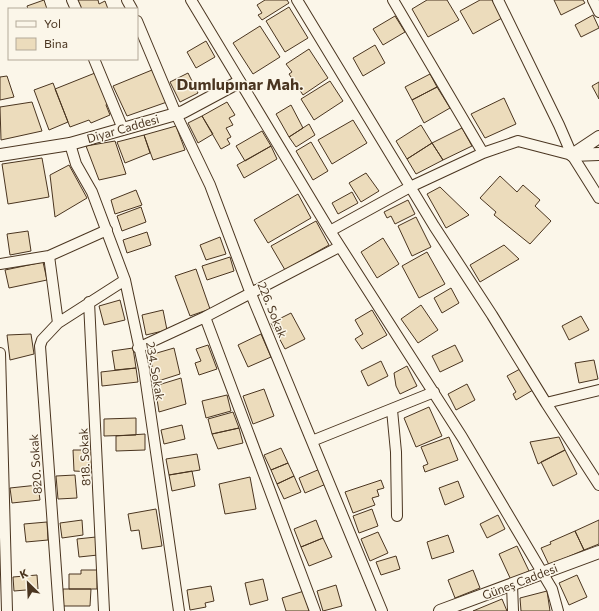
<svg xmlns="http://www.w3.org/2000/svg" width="599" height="611" viewBox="0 0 599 611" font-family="Commissioner,sans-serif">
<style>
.building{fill:#ecdcbc;stroke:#4a3520}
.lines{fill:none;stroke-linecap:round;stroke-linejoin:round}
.minor-casing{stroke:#4a3520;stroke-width:12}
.tertiary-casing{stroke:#4a3520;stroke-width:14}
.minor{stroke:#fbf6e9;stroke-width:10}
.tertiary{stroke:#fbf6e9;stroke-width:12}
.labels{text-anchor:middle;stroke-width:3;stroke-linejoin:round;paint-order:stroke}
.street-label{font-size:12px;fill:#4a3520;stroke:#fbf6e9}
.district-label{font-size:16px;font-weight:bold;fill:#4a3520;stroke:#fbf6e9}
</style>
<rect width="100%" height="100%" fill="#fbf6e9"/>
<path class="building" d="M44 0 47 9H28L27 6Z
M78 0H98L99 4 105 1 108 9H81Z
M265 0H287L289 3 262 20 258 15 262 13 257 5Z
M427 0H447L459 20 428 37 412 9Z
M480 0H492L502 18 473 34 460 11Z
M554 0H583L585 3 561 15Z
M289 7 308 38 285 52 266 21Z
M593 15 599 28 581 37 575 25Z
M395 16 405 32 383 45 373 29Z
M260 26 280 57 253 74 233 43Z
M206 41 215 57 196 68 187 52Z
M375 45 385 63 363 76 353 58Z
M309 49 328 78 303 95 289 74 292 72 286 64Z
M152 70 167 102 127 116 113 86Z
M95 73 108 102 106 105 110 115 91 123 89 120 70 127 55 89Z
M188 73 198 93 180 102 170 82Z
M430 74 437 87 412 100 405 87Z
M7 76 14 97 0 100V77Z
M330 81 343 101 314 120 301 99Z
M599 82V99L592 86Z
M53 83 68 122 49 130 34 90Z
M437 87 450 108 424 123 412 100Z
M504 98 516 124 485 138 471 114Z
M32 102 42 131 1 140 0 107Z
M227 102 235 115 229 118 233 125 226 128 231 137 227 139 230 144 221 149 202 116Z
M291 105 303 128 289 137 276 114Z
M202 116 213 134 198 143 188 123Z
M353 120 367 143 332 164 318 140Z
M309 124 315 135 296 147 289 137Z
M421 125 432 143 407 159 396 141Z
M176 126 185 150 153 160 144 135Z
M462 128 472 146 443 160 432 143Z
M262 131 271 146 245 161 236 146Z
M144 135 150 153 125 163 117 142Z
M115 141 126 174 99 180 86 146Z
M311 142 328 171 313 180 296 151Z
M432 143 443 160 416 174 407 159Z
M271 146 277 159 244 178 237 165Z
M42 158 49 197 8 204 2 164Z
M69 165 87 198 55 217 50 175Z
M366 173 379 191 361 202 349 183Z
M500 176 517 192 523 185 540 200 535 206 551 221 530 244 494 215 496 212 480 198Z
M440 187 469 215 446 228 427 194Z
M136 190 142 205 115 214 111 200Z
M352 192 358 203 338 214 332 203Z
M298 194 311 218 268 243 254 220Z
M408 200 415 214 395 224 391 216 387 218 384 212Z
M141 207 146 222 122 231 117 216Z
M416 217 431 247 412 256 398 226Z
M316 221 329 245 285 270 271 246Z
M28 231 31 251 10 255 7 234Z
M147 232 151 245 127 253 123 240Z
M220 237 226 254 206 260 200 245Z
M383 238 399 264 377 278 361 252Z
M504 245 519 259 480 282 470 265Z
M427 252 445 284 419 298 402 266Z
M230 257 234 271 207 280 202 266Z
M43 262 47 280 9 288 5 270Z
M196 269 210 309 190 316 175 276Z
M451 288 459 303 442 313 434 298Z
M120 300 125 320 104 325 99 306Z
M421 305 438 330 418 343 401 319Z
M163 310 167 330 146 335 142 315Z
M372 310 387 335 362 349 355 339 363 334 355 320Z
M291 313 305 339 285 349 271 323Z
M581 316 589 330 569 340 562 326Z
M31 334 34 354 10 360 7 335Z
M261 334 271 357 248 367 238 345Z
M208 345 217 369 199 375 195 363 201 361 196 349Z
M455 345 463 361 440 372 432 356Z
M133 348 136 368 115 370 112 351Z
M174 348 180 374 155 382 150 355Z
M594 360 598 379 579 383 575 363Z
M381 361 388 376 368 386 361 371Z
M407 366 417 386 400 394 396 386 394 373Z
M136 368 138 382 102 386 101 372Z
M520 369 533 390 516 400 513 394 516 392 507 376Z
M181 378 186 404 159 412 155 386Z
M467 384 475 400 456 410 448 394Z
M264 389 274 416 253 424 243 396Z
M227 395 231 411 206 418 202 401Z
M429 407 442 436 416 447 404 418Z
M233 412 239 428 212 434 208 419Z
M136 418V435L104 436V419Z
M182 425 185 439 164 444 161 430Z
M239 428 243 443 218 449 212 434Z
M145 434V450L116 451V436Z
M449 437 458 460 425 472 423 466 428 464 421 447Z
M559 437 565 450 538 464 530 442Z
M281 448 288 463 271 470 264 455Z
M73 450H93L94 472 74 471Z
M565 450 577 474 553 486 541 462Z
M197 454 200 470 169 475 166 459Z
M288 463 294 476 277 484 271 470Z
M320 469 326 484 305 493 299 478Z
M192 471 195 486 172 491 169 475Z
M75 475 77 498 58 499 56 476Z
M294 476 301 492 284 499 277 484Z
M250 477 256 509 225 514 219 484Z
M381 480 384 488 377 490 379 496 372 498 375 505 353 513 345 492Z
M458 481 464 497 445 505 439 488Z
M38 485 40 500 12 503 10 488Z
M156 509 162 546 142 549 139 530 131 531 128 514Z
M372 509 378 526 359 533 353 516Z
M498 515 505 529 487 538 480 524Z
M82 520 83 535 62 538 60 523Z
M316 520 323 538 301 547 294 529Z
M599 520V544L584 550 575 531Z
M47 522 48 540 26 542 24 524Z
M575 531 584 550 549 565 541 548 551 544 550 542Z
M378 532 388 553 370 561 361 539Z
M448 535 454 552 432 559 427 542Z
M96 537 98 555 79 557 77 539Z
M323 538 332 557 309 566 301 547Z
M517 546 529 571 511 580 499 554Z
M396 556 400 569 381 575 376 562Z
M81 570H97V589H69V574H81Z
M473 570 480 588 455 598 448 580Z
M37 575 38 589 14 591 13 577Z
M577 575 587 597 569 605 559 583Z
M263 579 268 600 250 605 245 583Z
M336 585 342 606 323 611 317 591Z
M211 586 214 601 205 603 206 607 190 610 187 590Z
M63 589H91L90 606H62Z
M304 591 309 611H286L282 598Z
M547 591 550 611H521L520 598Z
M502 599 507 611H473Z"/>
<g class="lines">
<g class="minor-casing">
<path id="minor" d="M72 0 76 9
M127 0 132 9
M191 0 330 231 462 437 552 589 558 611
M297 0 434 226 492 315 546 403 599 485
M393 0 483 153
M498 0 559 125 572 155 599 198
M593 0 599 12
M137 21 176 114 210 185 251 294 382 611
M94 59 123 129
M70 144 76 164 92 192 125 280 144 369 179 611
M330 231 410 187 483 153 518 141 572 155
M49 256 58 323 42 340 40 346 59 611
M0 264 49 256 107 230
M89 302 104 611
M205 317 315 611
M58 323 125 280
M138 348 205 317 339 247
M0 353 7 611
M546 403 599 390
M392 410 396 452 397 516
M312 441 434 392
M512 585 513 611"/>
</g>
<g class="tertiary-casing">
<path id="tertiary" d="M0 155 70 144 183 112 239 82
M572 155 599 137
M572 155 599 154
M440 611 599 552"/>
</g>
<use href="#minor" class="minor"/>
<use href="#tertiary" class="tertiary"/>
</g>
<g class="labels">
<g class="street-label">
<text transform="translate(123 129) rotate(-16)" y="4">Diyar Caddesi</text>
<text transform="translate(272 310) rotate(68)" y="4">226. Sokak</text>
<text transform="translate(155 371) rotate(80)" y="4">234. Sokak</text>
<text transform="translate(85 457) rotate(-93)" y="4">818. Sokak</text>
<text transform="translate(36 464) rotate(-94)" y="4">820. Sokak</text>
<text transform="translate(520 582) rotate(-21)" y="4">Güneş Caddesi</text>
</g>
<g class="district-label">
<text x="240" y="90">Dumlupınar Mah.</text>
</g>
</g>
<rect x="8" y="8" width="130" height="52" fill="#fbf6e9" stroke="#b4a999"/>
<rect x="16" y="21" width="20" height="6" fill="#fbf6e9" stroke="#b4a999"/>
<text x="44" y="28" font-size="12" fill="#4a3520">Yol</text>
<rect x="16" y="38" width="20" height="12" fill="#ecdcbc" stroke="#b4a999"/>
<text x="44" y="48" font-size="12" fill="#4a3520">Bina</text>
<g transform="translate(28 583) rotate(336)" stroke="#fbf6e9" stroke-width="3" paint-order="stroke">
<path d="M0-3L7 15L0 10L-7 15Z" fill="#4a3520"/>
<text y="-6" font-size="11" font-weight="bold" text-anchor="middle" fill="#4a3520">K</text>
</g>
</svg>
